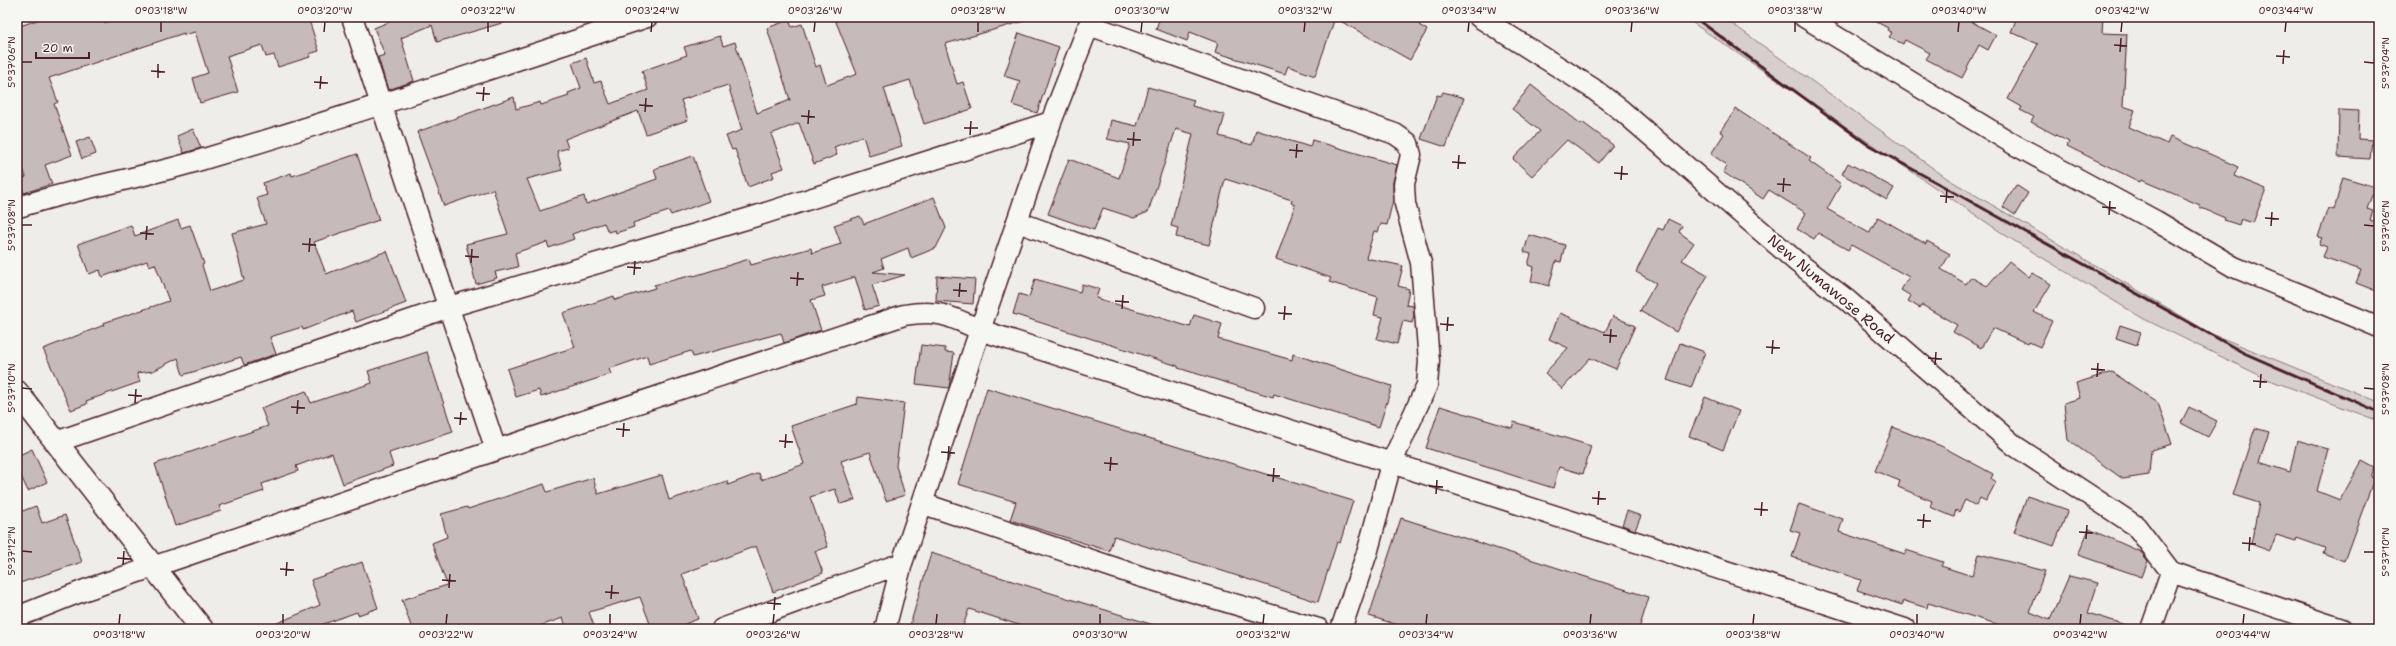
<svg xmlns="http://www.w3.org/2000/svg" width="2396" height="646" viewBox="0 0 2396 646" font-family="'Shantell Sans',sans-serif">
<style>
.green{fill:#d7cfce;stroke:#90777c}
.building{fill:#c6babb;stroke:#4a1f2b}
.lines{fill:none;stroke-linecap:round;stroke-linejoin:round}
.minor-casing{stroke:#4a1f2b;stroke-width:23}
.tertiary-casing{stroke:#4a1f2b;stroke-width:25}
.minor{stroke:#f6f6f2;stroke-width:20}
.tertiary{stroke:#f6f6f2;stroke-width:22}
.rail{stroke:#4a1f2b;stroke-width:3}
.ticks{fill:none;stroke:#4a1f2b;stroke-width:1.5}
.labels{text-anchor:middle;stroke-width:4;stroke-linejoin:round;paint-order:stroke}
.street-label{font-size:15px;fill:#4a1f2b;stroke:#f6f6f2}
.neatline{fill:none;stroke:#4a1f2b;stroke-width:1.5}
.ticks-label{font-size:10px;text-anchor:middle;fill:#4a1f2b}
</style>
<rect width="100%" height="100%" fill="#efedea"/>
<filter id="ink" filterUnits="userSpaceOnUse"><feTurbulence type="fractalNoise" baseFrequency=".025" numOctaves="2"/><feDisplacementMap in="SourceGraphic" scale="8" xChannelSelector="R" yChannelSelector="G"/><feConvolveMatrix kernelMatrix="1 2 1 2 8 2 1 2 1" color-interpolation-filters="sRGB"/></filter>
<g filter="url(#ink)">
<path class="green" d="M1684 17H1723L1948 179 2212 334 2379 402V421L2267 379 2144 319 2008 237Z"/>
<path class="building" d="M46 17H102L104 23 120 17H308L319 51 309 54 310 57 278 67 274 55 266 57 262 45 227 56 238 92 200 103 193 78 208 73 195 32 184 35V33L49 78 58 102 54 104 72 155 45 165 52 184 24 193 19 180 26 177 17 152V27Z
M401 17H509V21L437 42 432 25 401 38 414 81 388 90 378 57 385 55 374 28Z
M834 17H1023L1024 21 945 44 957 84 963 82 972 109 924 124 910 80 884 88 902 146 869 156 863 136 834 147 837 155 814 164 799 123 771 134 784 168 772 172 774 177 748 187 735 149 732 150 726 136 742 130 728 85 681 100 688 120 646 134 638 111 565 139 568 148 557 151 562 170 527 179 540 211 584 196 586 204 657 179 654 169 693 156 709 201 671 215 669 211 633 223 634 227 616 233 615 230 608 232 604 223 572 234 574 239 549 248 547 242 515 253 518 267 495 272 497 278 476 284 466 244 508 234 493 189 444 206 417 132 514 97 516 109 540 102 541 105 569 96 568 93 581 88 572 63 586 58 594 83 601 81 610 104 648 90 642 71 687 55 684 47 720 36 723 46 735 42 757 113 790 100 767 28 789 20 792 27 802 24 816 67 820 65 827 85 857 74Z
M1160 17H1424L1419 25 1427 30 1410 60 1335 18 1315 76 1288 66 1285 74 1215 52 1218 43 1190 32 1187 41 1156 29Z
M1867 17H1963L1996 35 1988 50 1979 45 1962 78 1926 59 1930 53 1905 40 1903 44 1889 37 1892 33 1887 30 1888 28Z
M2017 17H2103L2102 33 2127 34 2123 106 2135 110 2129 127 2167 144 2170 137 2212 155 2238 167 2234 176 2266 189 2253 223 2241 219 2239 225 2224 220 2225 218 2199 207 2200 205 2141 180 2140 182 2067 146 2069 142 2031 122 2034 117 2020 110 2022 107 2008 99 2038 44 2011 32Z
M1019 33 1059 47 1037 113 1012 105 1020 81 1004 76Z
M1531 85 1581 124 1582 122 1613 145 1599 163 1567 140 1532 176 1513 159 1540 131 1512 109Z
M1148 87 1194 100 1192 106 1225 115 1219 136 1252 145 1256 130 1310 147 1312 140 1397 165 1393 182V200L1387 225 1381 224 1378 232 1374 231 1366 258 1403 266 1398 286 1409 289 1406 305 1413 306 1414 315 1412 323 1403 321 1397 344 1377 339 1383 317 1374 315 1378 297 1329 282 1331 278 1276 259 1295 205 1291 203 1292 200 1225 179 1209 245 1176 237 1178 228 1171 226 1193 134 1176 129 1148 212 1134 218 1103 208 1094 230 1048 214 1069 159 1119 178 1130 144 1107 139 1111 120 1137 126Z
M1443 92 1464 98 1446 147 1421 139 1437 95 1441 96Z
M1736 109 1811 158 1809 161 1841 184 1827 209 1869 233 1878 217 1926 244 1927 241 1950 254 1941 269 1966 284 1971 277 1987 286 2009 261 2029 277 2032 273 2051 284 2034 312 2052 321 2040 347 2029 342 2028 344 1993 328 1981 348 1953 332 1957 325 1922 305 1920 308 1908 301 1911 296 1901 290 1909 277 1851 245 1848 250 1818 233 1814 239 1797 229 1806 213 1769 190 1763 199 1723 172 1727 165 1711 154 1724 134 1720 131Z
M2339 110 2359 111 2358 139 2372 140 2370 159 2338 157Z
M193 129 201 148 184 153 177 136Z
M90 137 96 154 82 159 76 142Z
M357 154 379 220 314 242 326 274 387 251 406 303 356 322 352 311 303 330 302 327 270 337 276 354 244 365 241 357 183 375 178 358 153 371 137 373 140 382 86 401 87 404 71 410 43 349 104 325 103 323 169 301 155 264 149 266 147 261 102 277 100 270 89 274 78 244 131 225 135 236 178 220 181 228 190 225 204 264 202 265 210 291 244 280 232 233 266 224 257 198 267 195 263 183 291 173 292 176Z
M1848 163 1894 188 1887 200 1842 174Z
M2343 177 2375 187 2367 209 2373 211 2370 220 2379 223V292L2356 283 2361 270 2323 257 2327 247 2319 244 2322 238 2318 237 2328 208 2334 210Z
M2016 185 2028 193 2015 215 2003 207Z
M934 197 946 228 936 248 911 258 908 248 881 259 884 268 873 272 905 275 872 285 879 306 865 310 855 277 822 287 825 296 811 300 821 330 798 338 784 343 781 333 693 357 691 351 649 364 647 356 609 369 611 374 541 397 539 390 516 397 507 369 575 347 563 313 614 296 615 300 655 288 654 285 693 275 694 276 749 259 751 265 811 248 812 253 841 244 834 225 860 216 864 224Z
M1668 219 1682 226 1679 232 1694 243 1682 260 1708 275 1676 332 1640 311 1656 283 1636 272 1658 228 1663 230Z
M1529 235 1565 245 1561 262 1556 261 1549 286 1531 281 1534 267 1528 265 1531 254 1524 252Z
M937 276 975 279 973 304 936 301Z
M1035 279 1080 292 1082 284 1099 289 1096 298 1190 327 1194 315 1222 324 1218 339 1292 360 1293 354 1392 386 1379 427 1274 394 1273 397 1178 368V366L1013 314 1019 294 1029 297Z
M1560 313 1605 332 1613 316 1635 326 1616 369 1590 358 1562 389 1545 373 1568 348 1549 339Z
M2120 325 2141 332 2137 345 2116 338Z
M1680 343 1705 352 1691 388 1667 380Z
M921 345 945 348V352L954 353 949 388 916 384Z
M427 352 453 432 389 453 393 466 343 484 332 453 296 466 298 471 262 484 264 491 219 506 221 511 175 526 155 464 268 426 261 408 306 391 311 403 372 383 368 371Z
M2112 372 2158 403 2172 444 2151 450 2149 475 2123 479 2068 440 2064 403 2080 398 2076 383Z
M987 388 1353 501 1340 543 1337 542 1318 602 1114 536 1109 551 1010 520 1016 502 958 484Z
M858 397 904 403 896 466 905 495 886 501 870 452 841 461 855 500 840 504 835 489 810 497 828 547 815 551 823 573 773 592 756 546 682 574 698 619 671 629H652L640 597 589 612 595 629H567L563 618 531 629H412L402 600 447 585 432 543 447 537 441 514 467 507 468 509 544 484 547 492 593 478 598 494 662 475 669 500 727 481 728 485 759 473 761 480 804 464 791 426 857 404Z
M1705 397 1739 411 1723 450 1689 436Z
M1440 406 1512 428 1514 422 1591 446 1583 474 1559 467 1553 488 1426 448Z
M2189 407 2217 421 2208 437 2181 423Z
M1893 427 1941 446 1993 474 1991 479 1996 482 1986 501 1980 498 1976 506 1965 500 1959 512 1956 510 1954 517 1930 507 1932 501 1898 487 1900 481 1875 471Z
M2255 428 2269 432 2259 462 2290 472 2297 440 2328 449 2317 491 2340 500 2362 461 2375 468 2371 477 2374 479 2344 561 2323 553 2325 548 2297 538 2296 541 2276 535 2270 551 2251 544 2259 503 2233 495Z
M32 449 47 482 28 491 17 468V456Z
M2027 496 2068 510 2054 546 2014 532Z
M1799 504 1843 519 1839 532 1905 554 1906 550 1943 562 1941 566 1972 576 1979 554 2045 571 2030 612 2050 620 2069 576 2098 583 2088 613 2130 626 2129 629H2013L1928 603 1927 608 1904 601 1902 605 1857 590 1861 580 1792 557 1800 533 1790 530Z
M36 506 42 523 65 515 82 562 17 584V513Z
M1627 511 1641 516 1635 530 1622 525Z
M1401 518 1649 597 1639 629H1411L1369 616Z
M2089 529 2141 552 2148 561 2142 577 2078 555Z
M931 553 981 569 980 571 1157 626V629H1031L969 609 962 629H909Z
M362 562 378 608 358 615 357 612 318 626 320 629H263L320 605 311 580Z"/>
<g class="lines">
<g class="minor-casing">
<path id="minor" d="M352 17 496 450
M1479 17 1592 88 1621 110 1797 262 1847 300 2015 446 2136 526 2171 572
M1804 17 2015 145 2156 221 2234 267 2379 327
M1089 25 1395 134 1408 143 1411 155 1404 184 1405 204 1421 263 1429 361 1427 385 1391 464 1368 550 1341 629
M22 206C78 188 137 179 194 162 346 117 496 67 647 17
M1018 222 1254 308
M56 442 449 307 753 217 1051 122
M924 504 1142 577 1319 629
M2171 572 2342 629
M17 617 85 590 496 450 904 315C938 309 950 316 980 330L1905 629
M722 629 902 563
M885 629 902 563 980 330 1051 122 1092 17
M2151 629 2171 572"/>
</g>
<g class="tertiary-casing">
<path id="tertiary" d="M17 392 202 629"/>
</g>
<use href="#minor" class="minor"/>
<use href="#tertiary" class="tertiary"/>
<path class="rail" d="M1694 17 1867 144 2244 353 2379 412"/>
</g>
</g>
<path class="ticks" d="M161 32V22M324 32 325 22M488 32V22M651 32 652 22M814 32 815 22M978 32V22M1141 32 1142 22M1304 32 1305 22M1468 32 1469 22M1631 32 1632 22M1795 32V22M1958 32 1959 22M2121 32 2122 22M2285 32 2286 22M2114 45 2127 46M2120 52 2121 38M2276 56 2290 57M22 62H32M2364 62 2374 63M2283 64 2284 50M151 71 165 72M158 78V64M314 82 328 83M320 89 321 76M476 93 490 94M483 101 484 87M639 105 653 106M645 112 646 98M801 116 815 117M808 124 809 110M964 128H978M970 135 971 121M1127 139 1141 140M1133 146 1134 132M1289 150 1303 151M1296 158 1297 144M1452 162 1466 163M1458 169 1459 155M1614 173 1628 174M1621 180 1622 166M1777 184 1791 185M1783 192 1784 178M1940 196 1954 197M1946 203 1947 189M2102 207 2116 208M2109 215 2110 201M2265 218 2279 219M22 225H32M2364 225 2374 226M2271 226 2272 212M140 233 154 234M146 240 147 226M302 244 316 245M309 252 310 238M465 256 479 257M471 263 472 249M627 267 641 268M634 275 635 261M790 278 804 279M797 286 798 272M953 290 967 291M959 297 960 283M1115 301 1129 302M1122 309 1123 295M1278 313 1292 314M1284 320 1285 306M1440 324 1454 325M1447 331 1448 317M1603 335 1617 336M1610 343 1611 329M1766 347 1780 348M1772 354 1773 340M1928 358 1942 359M1935 365 1936 352M2091 369 2105 370M2097 377 2098 363M2253 381 2267 382M22 388 32 389M2260 388 2261 374M2364 388 2374 389M128 395 142 396M135 403 136 389M291 407 305 408M297 414 298 400M454 418 467 419M460 425 461 412M616 429 630 430M623 437 624 423M779 441 793 442M785 448 786 434M941 452 955 453M948 460 949 446M1104 463 1118 464M1110 471 1111 457M1267 475 1280 476M1273 482 1274 468M1429 486 1443 487M1436 494 1437 480M1592 498 1606 499M1598 505 1599 491M1754 509 1768 510M1761 516 1762 502M1917 520 1931 521M1923 528 1924 514M2079 532 2093 533M2086 539 2087 525M2242 543 2256 544M22 551 32 552M2249 551 2250 537M2364 552H2374M117 558 131 559M123 565 124 551M280 569 294 570M286 576 287 562M442 580 456 581M449 588 450 574M605 592 619 593M611 599 612 585M767 603 781 604M774 610 775 597M119 624 120 614M283 624V614M446 624 447 614M610 624V614M773 624 774 614M936 624 937 614M1100 624V614M1263 624 1264 614M1426 624 1427 614M1590 624 1591 614M1753 624 1754 614M1917 624V614M2080 624 2081 614M2243 624 2244 614"/>
<g class="labels">
<g class="street-label">
<text transform="translate(1831 289) rotate(40)" y="5">New Numawose Road</text>
</g>
</g>
<rect width="2396" height="646" fill="none" stroke="#f6f6f2" stroke-width="44"/>
<path d="M36 52v6h53v-6" fill="none" stroke="#4a1f2b" stroke-width="2"/>
<text x="42" y="52" font-size="12" fill="#4a1f2b" stroke="#f6f6f2" stroke-width="3" paint-order="stroke">20 m</text>
<rect x="22" y="22" width="2352" height="602" class="neatline"/>
<g class="ticks-label">
<text x="161" y="14">0°03'18"W</text>
<text x="325" y="14">0°03'20"W</text>
<text x="488" y="14">0°03'22"W</text>
<text x="652" y="14">0°03'24"W</text>
<text x="815" y="14">0°03'26"W</text>
<text x="978" y="14">0°03'28"W</text>
<text x="1142" y="14">0°03'30"W</text>
<text x="1305" y="14">0°03'32"W</text>
<text x="1469" y="14">0°03'34"W</text>
<text x="1632" y="14">0°03'36"W</text>
<text x="1795" y="14">0°03'38"W</text>
<text x="1959" y="14">0°03'40"W</text>
<text x="2122" y="14">0°03'42"W</text>
<text x="2286" y="14">0°03'44"W</text>
<text transform="translate(11 62) rotate(-90)" y="4">5°37'06"N</text>
<text transform="translate(2385 63) rotate(-90)" y="4">5°37'04"N</text>
<text transform="translate(11 225) rotate(-90)" y="4">5°37'08"N</text>
<text transform="translate(2385 226) rotate(-90)" y="4">5°37'06"N</text>
<text transform="translate(11 388) rotate(-90)" y="4">5°37'10"N</text>
<text transform="translate(2385 389) rotate(-90)" y="4">5°37'08"N</text>
<text transform="translate(11 551) rotate(-90)" y="4">5°37'12"N</text>
<text transform="translate(2385 552) rotate(-90)" y="4">5°37'10"N</text>
<text x="119" y="638">0°03'18"W</text>
<text x="283" y="638">0°03'20"W</text>
<text x="446" y="638">0°03'22"W</text>
<text x="610" y="638">0°03'24"W</text>
<text x="773" y="638">0°03'26"W</text>
<text x="936" y="638">0°03'28"W</text>
<text x="1100" y="638">0°03'30"W</text>
<text x="1263" y="638">0°03'32"W</text>
<text x="1426" y="638">0°03'34"W</text>
<text x="1590" y="638">0°03'36"W</text>
<text x="1753" y="638">0°03'38"W</text>
<text x="1917" y="638">0°03'40"W</text>
<text x="2080" y="638">0°03'42"W</text>
<text x="2243" y="638">0°03'44"W</text>
</g>
</svg>
